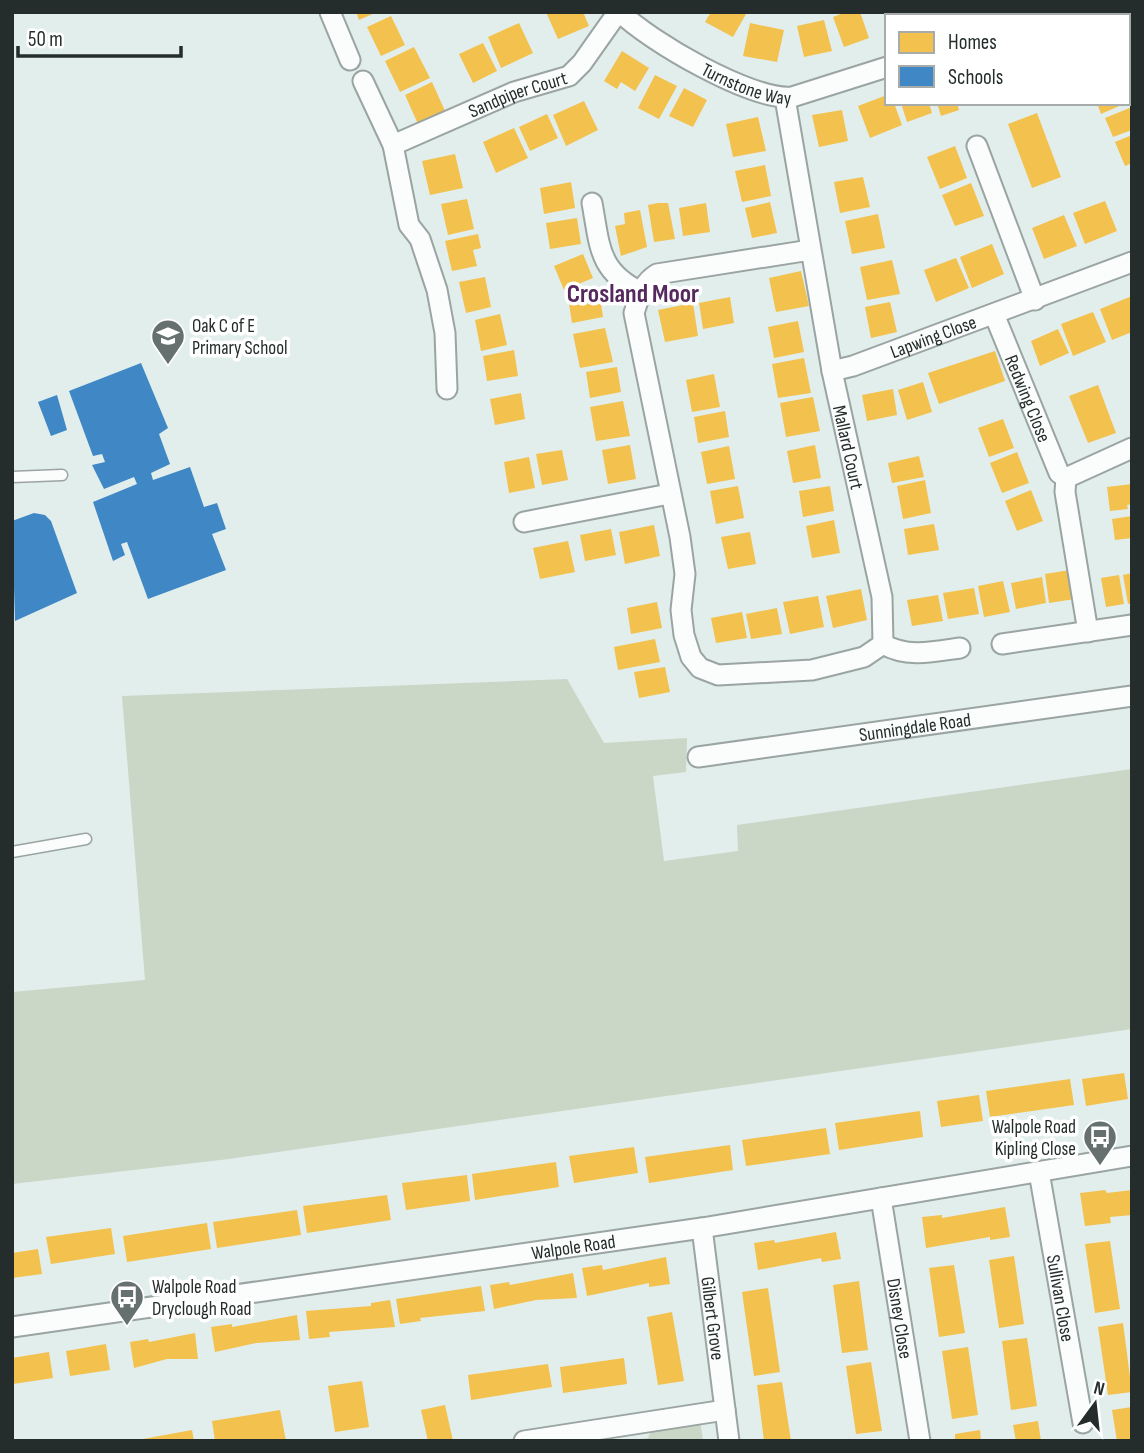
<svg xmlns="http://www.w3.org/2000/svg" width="1144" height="1453" viewBox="0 0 1144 1453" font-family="'Sofia Sans Condensed',sans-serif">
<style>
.green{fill:#cad6c6}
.homes{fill:#f2c14e}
.schools{fill:#3f88c5}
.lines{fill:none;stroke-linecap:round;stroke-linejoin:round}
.service-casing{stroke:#9aa4a2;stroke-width:13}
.minor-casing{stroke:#9aa4a2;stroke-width:23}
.service{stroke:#fbfcfc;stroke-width:10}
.minor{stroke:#fbfcfc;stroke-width:19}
.labels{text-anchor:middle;stroke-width:7;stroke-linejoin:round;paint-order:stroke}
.street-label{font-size:19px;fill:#242d2b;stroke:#fff}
.poi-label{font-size:19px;fill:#242d2b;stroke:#fff;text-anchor:start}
.district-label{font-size:26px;font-weight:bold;fill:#55295d;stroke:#fff}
</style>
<rect width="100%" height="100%" fill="#e2eeec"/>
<path class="green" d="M567 679 604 743 687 738 686 772 653 776 664 861 738 851 737 825 1132 769V1029L229 1159 12 1184V992L145 980 122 696Z
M700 1420 703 1441H628L648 1438 653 1426Z"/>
<path class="homes" d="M356 12H377L359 20Z
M546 12H583L589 26 558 39Z
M711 12H742L746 14 733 37 705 22Z
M846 12H860L869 38 844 47 833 17Z
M1061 12H1098L1100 16H1062Z
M1105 12H1132V18L1107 16Z
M391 16 405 45 381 56 367 27Z
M824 20 832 51 804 57 797 26Z
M519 23 533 53 501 68 488 37Z
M750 23 784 30 777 62 743 56Z
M483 43 497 71 473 83 459 54Z
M414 47 430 78 400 92 385 61Z
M622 51 649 68 635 91 621 82 617 89 604 81Z
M655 75 677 86 659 119 638 108Z
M432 82 445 111 418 124 405 95Z
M684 88 707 100 693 127 669 116Z
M887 95V103H894L902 125 870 138 858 106Z
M584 101 598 130 566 146 553 115Z
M901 103H929L932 113 907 122Z
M937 103H957L959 110 941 116Z
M1097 103H1126L1101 114Z
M1132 107V130L1113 137 1105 118Z
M842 110 848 141 819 147 812 115Z
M1037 113 1061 177 1032 188 1008 124Z
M547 114 558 138 530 151 519 127Z
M758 117 766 151 733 157 726 124Z
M514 128 528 158 496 173 483 142Z
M1132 135V163L1125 166 1115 142Z
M955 146 967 178 940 189 927 157Z
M455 154 463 188 430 195 422 161Z
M765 165 771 196 742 202 735 171Z
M863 177 870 207 840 213 834 182Z
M571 182 575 208 544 214 540 188Z
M971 183 984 216 955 226 942 195Z
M467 199 474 229 448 235 441 204Z
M1105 201 1117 231 1085 244 1073 213Z
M770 202 777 233 752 238 745 208Z
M658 203H668L675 239 654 242 648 205Z
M706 203 710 232 683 236 679 208Z
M640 210 647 247 621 256 615 226 625 224 624 213Z
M878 214 885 248 852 254 845 221Z
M1064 215 1077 246 1044 259 1032 228Z
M577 218 581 244 550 249 546 223Z
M478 234 481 248 473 250 477 266 452 271 445 241Z
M992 244 1004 274 972 288 960 257Z
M583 254 593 278 564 290 554 266Z
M956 258 969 288 936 302 924 270Z
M892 260 900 294 867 300 860 267Z
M801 271 809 306 776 312 769 278Z
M485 277 491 307 466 313 459 282Z
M599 291 603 317 572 323 568 297Z
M1132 296V332L1112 340 1100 309Z
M730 297 734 323 703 329 699 303Z
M890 302 897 332 871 338 865 307Z
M693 303 698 336 665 342 658 310Z
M1093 312 1106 342 1073 356 1061 324Z
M500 314 507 345 481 351 475 320Z
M798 321 804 352 774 358 768 327Z
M605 328 613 362 580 368 573 334Z
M1058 329 1069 353 1040 366 1031 341Z
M514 350 518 376 487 381 483 356Z
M995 351 1005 381 939 404 928 373Z
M804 358 811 393 778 398 772 364Z
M617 367 621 392 590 398 586 372Z
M714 374 720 407 692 412 686 380Z
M923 382 932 412 907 420 898 390Z
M1098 385 1116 433 1088 443 1069 396Z
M893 389 897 415 867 421 862 395Z
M521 393 525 419 495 425 490 399Z
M813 397 820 431 786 437 780 403Z
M623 401 630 436 596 441 590 407Z
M725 411 729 437 698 443 694 417Z
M1003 419 1014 448 989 457 978 428Z
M630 445 636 479 608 484 602 450Z
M815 445 821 478 793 483 787 451Z
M729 446 735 479 707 484 701 452Z
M562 450 568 480 542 485 536 454Z
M1017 452 1029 483 1002 493 990 463Z
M919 456 924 477 892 483 888 463Z
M529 457 535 488 509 493 504 462Z
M925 480 931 513 903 519 897 486Z
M1132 484V504L1127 505 1128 509 1110 511 1107 487Z
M738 486 744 518 716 524 710 491Z
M830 486 834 511 803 517 799 491Z
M1031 490 1043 521 1017 531 1005 501Z
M1132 516V538L1115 540 1112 519Z
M834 520 840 553 812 558 806 526Z
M934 524 939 550 908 555 904 529Z
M654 525 660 556 625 564 619 532Z
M611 529 616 555 585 561 580 535Z
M750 532 756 564 728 569 721 537Z
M568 541 575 572 540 579 533 548Z
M1070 570 1075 599 1049 603 1045 574Z
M1132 573V603L1128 604 1123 575Z
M1119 575 1124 604 1106 607 1101 578Z
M1042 577 1046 603 1016 609 1011 583Z
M1003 581 1010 612 984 617 978 586Z
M974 588 979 614 948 619 943 593Z
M861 589 867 620 833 628 826 596Z
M938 595 943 621 912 626 907 600Z
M818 596 824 627 790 634 783 602Z
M657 602 662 628 631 634 627 608Z
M777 608 782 634 751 639 746 614Z
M742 612 747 638 716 643 711 618Z
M655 639 660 662 618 670 614 647Z
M665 667 670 692 639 698 634 672Z
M1124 1073 1128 1099 1086 1106 1082 1079Z
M1070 1079 1074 1105 990 1117 986 1091Z
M979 1095 983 1121 941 1127 937 1101Z
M920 1111 923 1137 839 1150 835 1123Z
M826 1128 830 1154 746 1166 742 1140Z
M730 1145 733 1170 649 1183 645 1157Z
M634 1147 638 1173 574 1183 569 1156Z
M556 1162 559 1187 475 1200 472 1174Z
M467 1175 470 1201 406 1210 402 1183Z
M1105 1190 1107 1193 1132 1190V1215L1110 1217 1111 1223 1085 1226 1080 1193Z
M387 1195 391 1220 307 1233 303 1206Z
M1005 1207 1010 1237 990 1240V1237L926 1248 922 1217 942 1215V1218Z
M297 1210 301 1235 217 1248 213 1222Z
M207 1223 211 1249 127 1262 123 1236Z
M111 1228 115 1254 51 1264 46 1237Z
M836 1232 841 1259 822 1262 821 1258 758 1270 754 1243 774 1240 775 1243Z
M1110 1241 1120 1309 1095 1313 1085 1244Z
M38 1249 42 1274 12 1278V1253Z
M1014 1256 1024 1324 999 1328 989 1260Z
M666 1257 670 1284 649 1287V1283L587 1296 582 1268 602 1265 603 1270Z
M954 1265 965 1333 939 1337 929 1268Z
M573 1273 577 1298 536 1300 494 1309 490 1285 509 1282 510 1285Z
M859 1281 868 1350 842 1353 833 1285Z
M481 1286 485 1311 420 1318 421 1321 400 1324 396 1299Z
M768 1288 780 1372 754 1376 742 1292Z
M390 1300 395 1327 329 1332 330 1337 309 1339 306 1311 371 1306V1303Z
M672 1312 684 1381 658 1385 647 1317Z
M297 1315 300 1340 256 1343 215 1352 211 1327 232 1324V1327Z
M1123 1323 1132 1392 1108 1395 1098 1327Z
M195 1333 198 1359H167L134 1368 130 1342 148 1339 149 1342Z
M1027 1338 1037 1406 1011 1410 1002 1341Z
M106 1344 110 1370 70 1376 66 1351Z
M968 1347 978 1415 952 1419 942 1351Z
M49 1352 53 1378 13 1384 12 1358Z
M624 1358 627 1384 563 1393 560 1367Z
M871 1362 882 1431 856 1434 846 1366Z
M548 1364 552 1387 471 1400 468 1375Z
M362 1381 369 1427 335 1432 328 1386Z
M782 1382 791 1441H764L757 1385Z
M445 1405 453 1441H428L421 1410Z
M1132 1407V1441H1117L1112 1410Z
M280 1410 286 1441H215L212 1421Z
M1038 1421 1041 1441H1016L1013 1425Z
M192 1430 194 1441H143V1439Z
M980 1430 981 1441H955V1434Z"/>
<path class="schools" d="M141 363 168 428 159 434 170 464 151 473 153 480 190 467 204 507 217 503 226 529 212 534 226 570 148 599 127 542 121 544 125 555 113 561 93 502 137 484 134 477 104 489 92 465 105 462 102 454 93 456 69 391Z
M57 395 67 430 51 436 38 402Z
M34 513 45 515 51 521 77 593 15 621 12 521Z"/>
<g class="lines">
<g class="service-casing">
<path id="service" d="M12 477 62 475
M12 852 86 839"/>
</g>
<g class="minor-casing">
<g id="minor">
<path d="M330 12 350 60"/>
<path id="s1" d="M620 12C649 41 752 101 792 97L887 67"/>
<path d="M959 16 960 12"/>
<path d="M1128 44 1132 43"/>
<path d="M363 81 393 145 409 225 420 239 437 290 445 333 447 389"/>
<path id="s2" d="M785 98 832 371 882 597 883 644 864 657 812 670 718 675 700 668 691 657 684 635 681 610 685 574 680 537 634 313C639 298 642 283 657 274L810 250"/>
<path id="s3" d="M393 145 514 92 569 76 582 63 618 12"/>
<path d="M977 146 1035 300"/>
<path d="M592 203C600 246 598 271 641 292"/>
<path id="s4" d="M994 314 1059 473 1066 478 1132 448"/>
<path id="s5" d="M832 371 853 366 1132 262"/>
<path d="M1066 478 1065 492 1088 632"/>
<path d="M524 522 669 494"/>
<path d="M883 644C907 658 933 652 960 648"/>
<path d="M1002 644 1132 625"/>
<path id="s6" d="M698 757 1132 696"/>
<path id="s7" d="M1039 1172 1083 1423"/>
<path id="s8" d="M881 1198 920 1441"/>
<path id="s9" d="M702 1228 729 1441"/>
<path id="s10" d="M12 1327 702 1228 1132 1156"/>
<path d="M524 1441 725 1410"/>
</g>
</g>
<use href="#service" class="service"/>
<use href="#minor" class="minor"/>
</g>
<defs>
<g id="school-pin" transform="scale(1.75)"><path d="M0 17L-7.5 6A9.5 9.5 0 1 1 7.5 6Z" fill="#66716f" stroke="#fff"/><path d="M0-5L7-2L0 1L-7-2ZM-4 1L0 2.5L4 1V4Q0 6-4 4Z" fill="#fff"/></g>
<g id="bus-pin" transform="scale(1.75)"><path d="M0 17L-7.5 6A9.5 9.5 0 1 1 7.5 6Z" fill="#66716f" stroke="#fff"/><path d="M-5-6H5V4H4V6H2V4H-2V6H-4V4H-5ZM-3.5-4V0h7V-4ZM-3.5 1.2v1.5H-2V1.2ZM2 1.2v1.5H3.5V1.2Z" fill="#fff"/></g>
</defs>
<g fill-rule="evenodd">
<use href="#school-pin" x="168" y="336"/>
<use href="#bus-pin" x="1100" y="1137"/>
<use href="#bus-pin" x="127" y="1297"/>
</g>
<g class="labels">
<g class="street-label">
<text dy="7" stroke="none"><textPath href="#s1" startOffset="147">Turnstone Way</textPath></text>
<text dy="7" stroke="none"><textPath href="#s3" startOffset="135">Sandpiper Court</textPath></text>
<text dy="7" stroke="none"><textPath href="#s5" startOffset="107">Lapwing Close</textPath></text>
<text dy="7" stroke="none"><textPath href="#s4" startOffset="91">Redwing Close</textPath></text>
<text dy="7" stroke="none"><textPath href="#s2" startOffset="355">Mallard Court</textPath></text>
<text dy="7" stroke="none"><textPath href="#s6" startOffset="219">Sunningdale Road</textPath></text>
<text dy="7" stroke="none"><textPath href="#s10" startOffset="567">Walpole Road</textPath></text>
<text dy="7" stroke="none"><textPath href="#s7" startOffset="128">Sullivan Close</textPath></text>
<text dy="7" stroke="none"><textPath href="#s9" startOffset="91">Gilbert Grove</textPath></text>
<text dy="7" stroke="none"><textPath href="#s8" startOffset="122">Disney Close</textPath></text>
</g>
<g class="poi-label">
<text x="192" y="332">Oak C of E<tspan x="192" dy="22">Primary School</tspan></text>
<text x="1076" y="1133" text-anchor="end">Walpole Road<tspan x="1076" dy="22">Kipling Close</tspan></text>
<text x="152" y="1293">Walpole Road<tspan x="152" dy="22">Dryclough Road</tspan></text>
</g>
<g class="district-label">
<text x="633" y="302">Crosland Moor</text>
</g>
</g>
<rect width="1144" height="1453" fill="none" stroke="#242d2b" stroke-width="28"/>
<rect x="885" y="14" width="245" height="91" fill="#ffffff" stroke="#a7abaa" stroke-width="2"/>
<rect x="899" y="32" width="35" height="21" fill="#f2c14e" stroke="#a7abaa" stroke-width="2"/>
<text x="948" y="49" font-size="21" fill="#242d2b">Homes</text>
<rect x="899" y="66" width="35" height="21" fill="#3f88c5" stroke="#a7abaa" stroke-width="2"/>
<text x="948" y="84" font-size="21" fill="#242d2b">Schools</text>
<g transform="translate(1095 1404) rotate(15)" stroke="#ffffff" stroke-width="5" paint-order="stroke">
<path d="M0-5L12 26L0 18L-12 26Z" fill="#242d2b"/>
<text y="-10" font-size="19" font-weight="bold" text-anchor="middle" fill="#242d2b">N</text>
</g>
<path d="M18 46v10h163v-10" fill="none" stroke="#242d2b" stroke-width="3.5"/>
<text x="28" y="46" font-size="21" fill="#242d2b" stroke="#ffffff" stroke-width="5" paint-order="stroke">50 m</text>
</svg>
